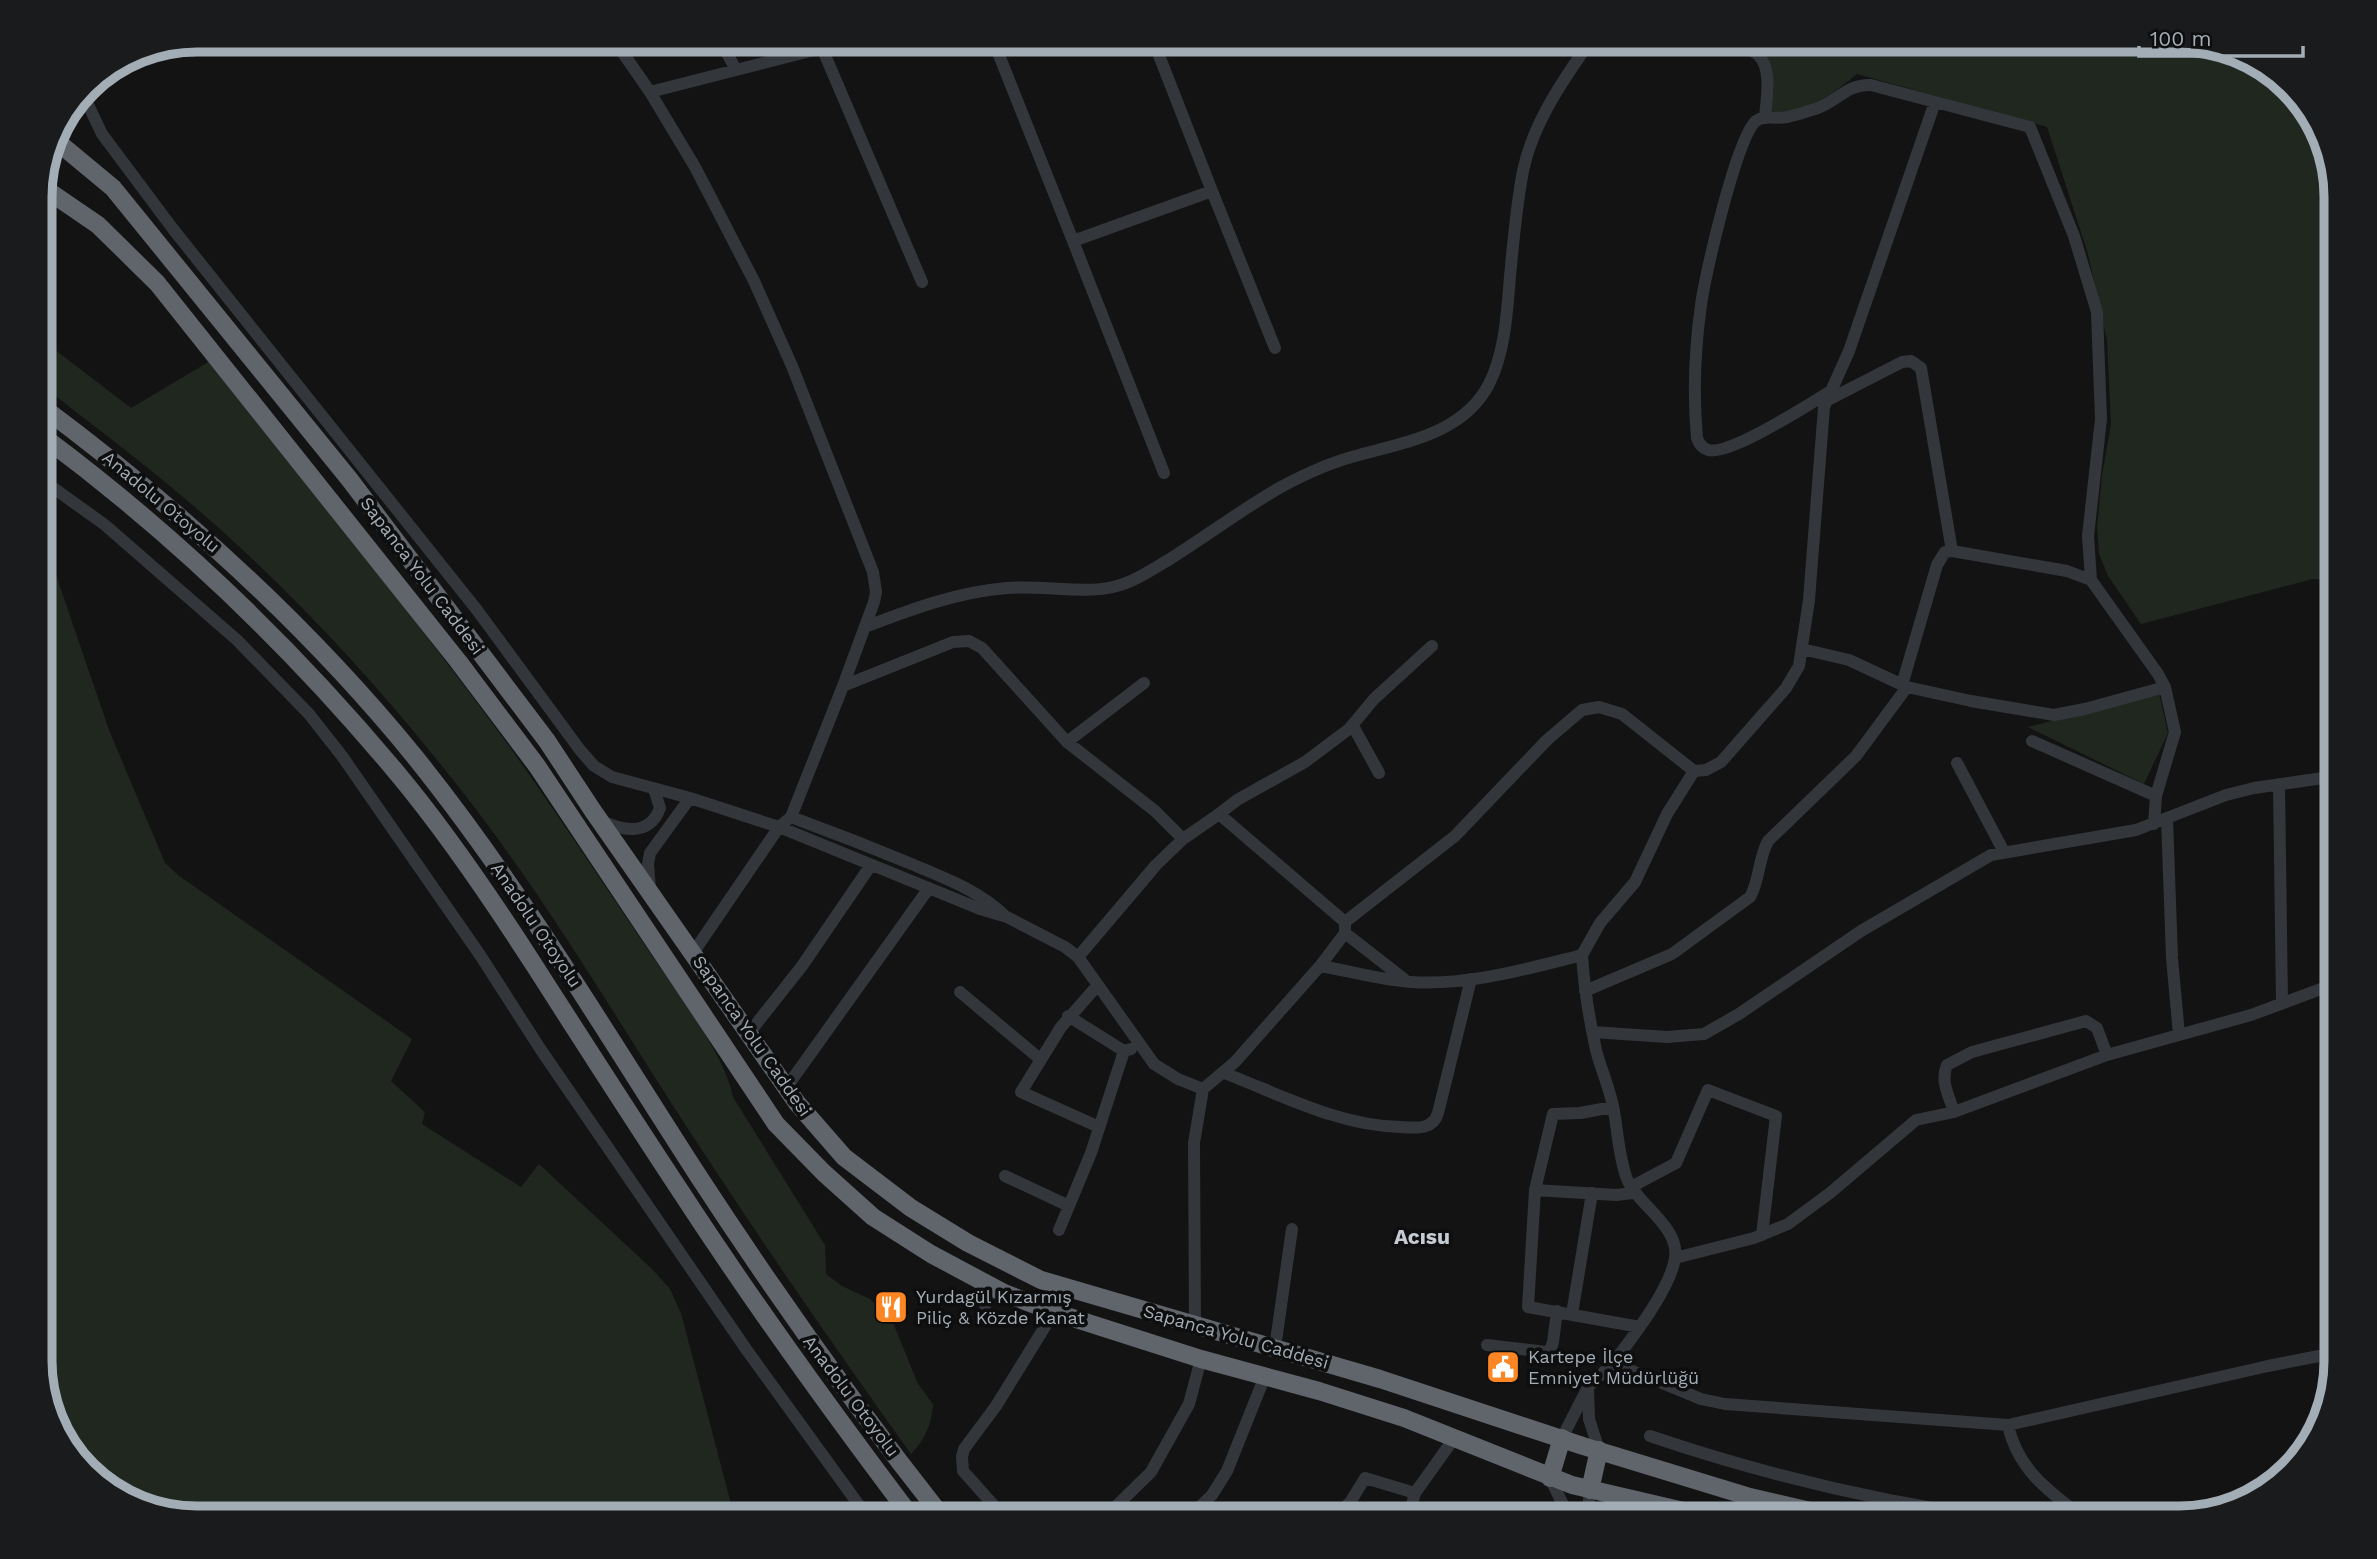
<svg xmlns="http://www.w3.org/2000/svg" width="2377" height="1559" viewBox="0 0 2377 1559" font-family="'Work Sans',sans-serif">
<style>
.green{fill:#1f271f}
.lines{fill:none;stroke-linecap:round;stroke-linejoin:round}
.minor{stroke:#33363a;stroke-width:12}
.highway{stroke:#5f656b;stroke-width:18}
.labels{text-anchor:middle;stroke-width:7;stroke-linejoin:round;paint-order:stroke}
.street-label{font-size:18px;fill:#a3adb6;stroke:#0e0e0f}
.poi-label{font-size:18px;fill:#a3adb6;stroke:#0e0e0f;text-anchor:start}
.quarter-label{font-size:21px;font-weight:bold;fill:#c4cbd2;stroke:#0e0e0f}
.rim{fill:none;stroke:#a3adb6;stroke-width:9}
</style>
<rect width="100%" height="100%" fill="#131314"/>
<path class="green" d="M1733 40H2179L2266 67 2316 119 2337 197V581L2313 579 2141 624 2108 576 2099 554 2097 527 2102 475 2111 424 2107 341 2088 254 2047 127 1857 74C1831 95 1801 120 1765 110L1764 63Z
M41 339 131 408 210 361C310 488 413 615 509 746 554 809 597 874 640 938 667 979 725 1052 733 1097L825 1245 826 1274 842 1286 870 1299 894 1325 918 1384 933 1404C932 1423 925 1440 911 1454 835 1348 761 1241 690 1132 615 1017 546 898 461 790 378 684 286 584 183 497 137 458 89 422 41 385Z
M41 531 109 730 165 863 178 875 412 1039 391 1081 425 1112 422 1124 521 1187 539 1164 652 1269 670 1289 681 1313 735 1519H198L130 1498 51 1406 41 1371Z
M2159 693 2168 733 2144 784 2028 727Z"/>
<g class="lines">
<path class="minor" d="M614 40 650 92
M720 40 736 70
M818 40 822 48 854 40
M993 40 1073 241 1212 191 1153 40
M1733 40C1741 45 1751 49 1758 55 1773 68 1766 101 1765 118
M82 92 102 134 173 229 477 610 580 750 594 766 612 777 690 798 779 827 980 909 1007 917 1065 947 1078 957 1154 1064 1178 1079 1203 1089
M1212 191 1275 348
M1073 241 1164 473
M1831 391C1809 404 1730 456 1708 450 1702 448 1699 444 1697 438 1693 395 1695 348 1701 305 1705 274 1737 137 1756 121 1765 114 1777 120 1787 117 1798 115 1808 111 1818 108 1839 100 1847 84 1871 85L2030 127 2074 236 2097 312 2101 419 2088 536 2091 580 2158 674 2165 687 2175 732 2156 796 2154 824
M1828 400 1902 362 1911 361 1921 368 1952 551
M41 479 105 525 237 640 309 714 342 756 480 955 541 1050 746 1349 869 1519
M865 627C912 609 957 592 1007 588 1040 585 1083 594 1113 587 1134 582 1151 570 1170 559 1207 536 1242 509 1281 487 1305 474 1331 462 1359 455 1406 442 1464 433 1489 384 1507 348 1507 305 1511 266 1514 234 1517 202 1523 171 1533 123 1563 80 1591 40
M1802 649 1849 660 1907 687
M1902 685 1937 565 1945 552 1952 551 2067 571 2091 580
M843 686 874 602 876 592 873 572 792 366 754 281 695 167 650 92 822 48 922 282
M1353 726 1379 773
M2032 741 2156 796
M1067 742 1144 683
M1957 763 2004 852
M2279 784 2282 1003
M1219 814 1237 800 1305 762 1349 729 1374 699 1432 646
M791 817C832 832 873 848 914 865 946 879 978 890 1004 915
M2167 819 2172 958 2179 1035
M599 820C621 830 649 838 660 808L654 789
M650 890 648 864 650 853 690 798
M1345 933 1404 979
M693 953 779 827 791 817 843 686 953 642 969 641 982 648 1067 742 1155 811 1183 839
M1582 955 1600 923 1635 882 1667 814 1694 771
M1078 957 1156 865 1183 839 1219 814 1345 922
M1320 966C1350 971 1381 980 1411 982 1468 986 1526 969 1582 955 1584 987 1589 1018 1596 1050 1601 1069 1609 1087 1613 1106 1618 1130 1618 1155 1627 1179 1638 1205 1680 1227 1675 1258 1671 1288 1632 1338 1613 1363
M1097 986 1061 1027 1021 1092 1099 1127
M1585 991 1672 954 1750 897C1760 880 1758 859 1768 841L1856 756 1907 687 1971 701 2054 715 2085 709 2165 687
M960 992 1040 1059
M1068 1016 1124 1051 1131 1049
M1593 1032 1667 1037 1704 1034 1739 1014 1861 931 1991 855 2136 830 2226 795 2254 788 2337 776
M749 1033 802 966 871 865
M1224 1073C1282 1095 1339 1126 1401 1127 1417 1128 1433 1130 1438 1113L1471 979
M786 1088 929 888
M1954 1112C1949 1096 1940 1081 1947 1065L1972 1052 2086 1021 2097 1028 2107 1055
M1005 1176 1069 1206
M1631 1187 1676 1163 1708 1090 1776 1116 1762 1235
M1535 1190 1553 1114 1580 1113 1613 1107
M1633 1193 1616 1195 1535 1190 1528 1307 1640 1327
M1059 1230 1091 1153 1124 1051
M1675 1258 1754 1238 1788 1224 1830 1193 1916 1120 1954 1112 2107 1055 2251 1015 2337 983
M985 1306 993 1287
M1572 1314 1592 1193
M1195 1326 1194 1143 1203 1089 1235 1062 1320 966 1345 933V922L1455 836 1547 740 1582 710 1599 707 1622 714 1694 771 1706 770 1721 762 1786 688 1799 666 1809 600 1824 407 1849 351 1935 102
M1487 1345 1546 1352 1550 1351 1553 1342 1557 1311
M1275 1348 1292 1229
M1588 1391 1589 1419 1599 1450
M2008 1425C2018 1471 2050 1492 2085 1519
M1650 1436C1765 1475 1884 1503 2004 1519
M1562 1438 1588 1387 1613 1363 1701 1399 1725 1404 2008 1425 2268 1366 2319 1356 2337 1355
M1550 1478 1570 1519
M1006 1519 963 1471 962 1457 964 1449 996 1406 1054 1312
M1103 1519 1151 1472 1189 1404 1201 1359
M1187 1519 1212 1495 1227 1471 1265 1376
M1334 1519 1351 1501 1365 1478 1415 1493
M1408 1519 1415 1493 1455 1437
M1587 1519 1590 1490"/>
<path class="highway" d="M54 139 113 188 350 480 547 741 593 811 797 1103 844 1157 911 1208 968 1243 1041 1280 1380 1379 1583 1446 1750 1497 1845 1519
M41 186 98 225 157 283 458 661 537 766 776 1124 824 1173 873 1217 931 1254 1004 1293 1054 1312 1201 1359 1319 1391 1404 1418 1572 1485 1718 1519
M41 406C178 508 306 623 415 757 521 889 607 1035 699 1177 776 1295 857 1409 944 1519
M41 435C173 533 292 647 397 773 448 834 493 901 536 968 584 1043 632 1118 681 1192 754 1304 832 1412 913 1519
M1550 1478 1562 1438
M1590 1490 1599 1450"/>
</g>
<defs>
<g id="restaurant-square" transform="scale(1.75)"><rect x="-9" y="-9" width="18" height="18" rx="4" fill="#fc8623" stroke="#0e0e0f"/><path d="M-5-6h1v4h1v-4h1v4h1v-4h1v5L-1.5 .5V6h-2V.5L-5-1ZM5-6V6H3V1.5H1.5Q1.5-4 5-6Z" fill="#fff"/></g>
<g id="civic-square" transform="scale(1.75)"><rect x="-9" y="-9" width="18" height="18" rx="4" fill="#fc8623" stroke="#0e0e0f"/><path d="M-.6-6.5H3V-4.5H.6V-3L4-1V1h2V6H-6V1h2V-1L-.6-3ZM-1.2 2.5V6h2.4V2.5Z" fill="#fff"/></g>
</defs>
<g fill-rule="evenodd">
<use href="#restaurant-square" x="891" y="1307"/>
<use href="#civic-square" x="1503" y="1367"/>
</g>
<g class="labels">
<g class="street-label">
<text transform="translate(161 502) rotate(40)" y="6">Anadolu Otoyolu</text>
<text transform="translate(422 576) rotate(53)" y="6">Sapanca Yolu Caddesi</text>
<text transform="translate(536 925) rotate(56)" y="6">Anadolu Otoyolu</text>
<text transform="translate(752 1036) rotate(55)" y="6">Sapanca Yolu Caddesi</text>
<text transform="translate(1236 1337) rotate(16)" y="6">Sapanca Yolu Caddesi</text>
<text transform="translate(851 1396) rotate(53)" y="6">Anadolu Otoyolu</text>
</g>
<g class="poi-label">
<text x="916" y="1303">Yurdagül Kızarmış<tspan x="916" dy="21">Piliç &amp; Közde Kanat</tspan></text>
<text x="1528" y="1363">Kartepe İlçe<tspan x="1528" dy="21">Emniyet Müdürlüğü</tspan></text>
</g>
<g class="quarter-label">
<text x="1422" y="1244">Acısu</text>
</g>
</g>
<path d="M0 0H2377V1559H0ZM197 52H2179A145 145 0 0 1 2324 197V1361A145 145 0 0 1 2179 1506H197A145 145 0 0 1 52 1361V197A145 145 0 0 1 197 52Z" fill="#1a1b1c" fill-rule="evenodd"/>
<path class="rim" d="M197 52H2179A145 145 0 0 1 2324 197V1361A145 145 0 0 1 2179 1506H197A145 145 0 0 1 52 1361V197A145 145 0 0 1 197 52Z"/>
<path d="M2139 46v10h164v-10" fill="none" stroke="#a3adb6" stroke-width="3.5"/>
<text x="2150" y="46" font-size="21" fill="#a3adb6" stroke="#0e0e0f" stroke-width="5" paint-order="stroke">100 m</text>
</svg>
